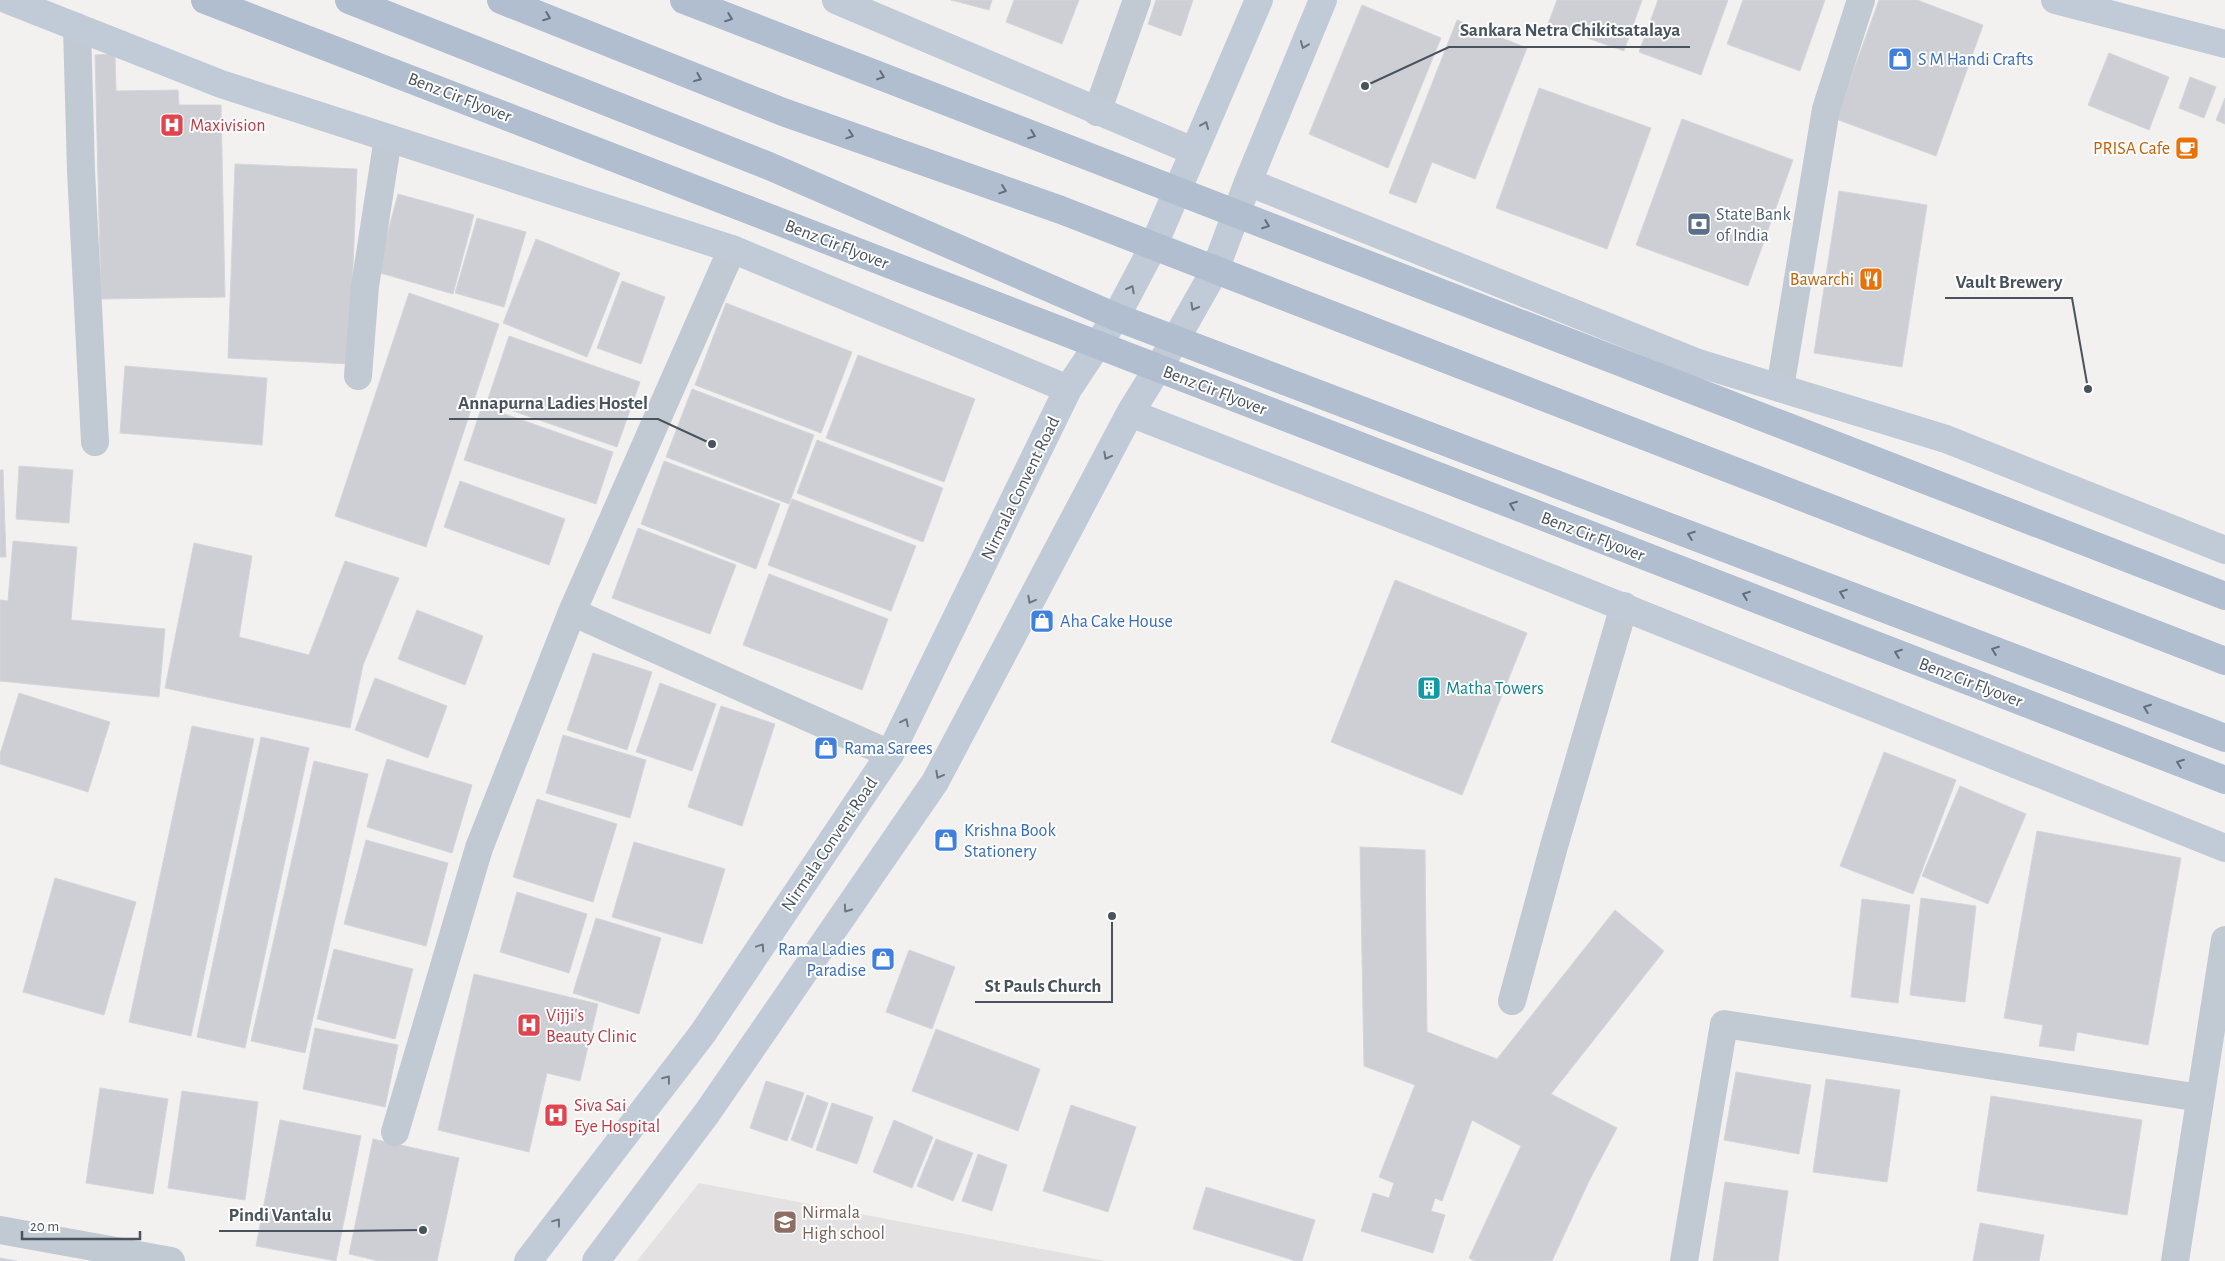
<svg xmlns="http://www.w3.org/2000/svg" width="2225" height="1261" viewBox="0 0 2225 1261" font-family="'Alegreya Sans',sans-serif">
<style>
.education{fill:#e4e1e2}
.building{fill:#cdcfd5;stroke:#d4d6dc}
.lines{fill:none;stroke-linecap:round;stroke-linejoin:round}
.street{stroke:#c1cad2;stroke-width:28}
.secondary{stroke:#c1cbd7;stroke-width:28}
.primary{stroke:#b0becf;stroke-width:28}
.oneway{stroke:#626e7a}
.oneway2{stroke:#6c7782}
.labels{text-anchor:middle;stroke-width:4;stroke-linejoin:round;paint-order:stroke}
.shop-label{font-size:18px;fill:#366cbe;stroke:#fff;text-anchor:start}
.street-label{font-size:18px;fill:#48535e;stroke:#fff}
.health-label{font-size:18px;fill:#be3a42;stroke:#fff;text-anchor:start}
.food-label{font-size:18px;fill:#c56008;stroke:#fff;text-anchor:end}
.service-label{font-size:18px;fill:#4e5e75;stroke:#fff;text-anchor:start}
.culture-label{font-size:18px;fill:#0d838f;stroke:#fff;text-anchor:start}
.education-label{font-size:18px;fill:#785e54;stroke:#fff;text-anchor:start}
.leader{fill:none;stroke:#48535e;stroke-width:2}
.callout-dot{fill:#48535e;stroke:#fff;stroke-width:2}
.callout-label{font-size:19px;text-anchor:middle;font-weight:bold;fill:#48535e;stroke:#fff;stroke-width:4;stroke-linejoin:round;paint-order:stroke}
</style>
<rect width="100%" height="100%" fill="#f3f0f0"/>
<path class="education" d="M699 1183 1105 1261H637Z"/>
<path class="building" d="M951 0H992L989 10Z
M1014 0H1079L1062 44 1006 22Z
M1156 0H1193L1181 36 1148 24Z
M1557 0H1642L1624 51 1548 24Z
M1658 0H1728L1701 75 1639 52Z
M1743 0H1825L1800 71 1727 44Z
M1879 0H1917L1983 25 1936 156 1836 119Z
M1362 5 1441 38 1388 168 1309 134Z
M1457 20 1527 48 1475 179 1432 162 1416 203 1389 193Z
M2109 53 2169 77 2149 130 2088 105Z
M115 54 116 91 178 90 179 105H221L225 297 101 299 95 55Z
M2190 77 2216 87 2204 118 2179 108Z
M1539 88 1651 128 1607 249 1496 208Z
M2225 98V124L2216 120Z
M1682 119 1793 160 1748 286 1636 245Z
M235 164 357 169 349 364 228 358Z
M1839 191 1927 205 1902 367 1814 353Z
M398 194 474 215 453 294 377 272Z
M477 218 526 232 504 307 455 293Z
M536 239 620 273 587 357 503 323Z
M622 281 665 297 641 364 597 348Z
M409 293 499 324 426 547 335 516Z
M726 303 852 352 821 433 695 385Z
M509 336 640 382 617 447 487 402Z
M858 355 975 399 944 482 826 438Z
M125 366 267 378 262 445 120 433Z
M692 389 814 435 789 504 666 457Z
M482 406 613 452 596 504 464 460Z
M817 440 943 488 923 542 797 493Z
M664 461 780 504 756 569 641 524Z
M19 466 73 470 69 523 16 519Z
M0 470H3L6 557H0Z
M460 481 565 519 549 565 444 527Z
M792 499 916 546 891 611 768 565Z
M638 528 736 565 710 634 612 598Z
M13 541 77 547 71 620 165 629 159 697 0 681V600L8 601Z
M194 543 252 556 239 637 309 655 345 561 399 578 363 665 350 728 165 688Z
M769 574 888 619 862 690 743 645Z
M1395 580 1527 633 1462 795 1331 742Z
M417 610 483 636 465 685 398 659Z
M593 653 652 672 627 750 567 730Z
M375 678 447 706 428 758 355 730Z
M660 683 716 704 692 771 636 752Z
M19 693 110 722 88 792 0 764V754Z
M721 706 775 724 742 826 688 807Z
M192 726 254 739 191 1036 129 1022Z
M563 735 646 760 630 818 546 793Z
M261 737 309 748 245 1048 197 1037Z
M1884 752 1956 780 1913 894 1840 866Z
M387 759 472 785 452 853 367 827Z
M314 761 368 774 305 1053 251 1041Z
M1960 786 2026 814 1988 904 1922 876Z
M537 799 617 824 593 902 513 877Z
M2037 831 2181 858 2148 1045 2077 1032 2074 1051 2039 1046 2043 1025 2004 1018Z
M366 840 448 863 426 946 344 924Z
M634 842 725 869 702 944 612 917Z
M1360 847 1425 850 1427 1032 1497 1059 1615 910 1664 951 1551 1094 1617 1128 1589 1181 1552 1261H1475L1469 1258 1521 1146 1472 1120 1442 1201 1435 1198 1431 1211 1445 1215 1433 1253 1361 1231 1373 1193 1389 1198 1394 1183 1379 1177 1415 1085 1364 1066Z
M55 878 136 902 104 1015 23 992Z
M517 892 587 914 569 973 500 952Z
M1921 898 1976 906 1965 1002 1910 995Z
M1862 899 1910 905 1898 1003 1851 997Z
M596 918 661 938 639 1014 573 993Z
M334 949 413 969 395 1039 317 1019Z
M909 950 955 967 932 1029 886 1012Z
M474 974 598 1004 580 1081 547 1073 529 1152 438 1130Z
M315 1028 398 1045 385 1107 303 1089Z
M936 1029 1040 1069 1018 1131 912 1091Z
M1736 1072 1811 1085 1799 1154 1724 1140Z
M1826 1079 1900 1090 1887 1182 1813 1172Z
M766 1081 804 1093 787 1141 750 1128Z
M100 1088 168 1099 153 1194 86 1183Z
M182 1091 258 1102 245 1200 168 1188Z
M807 1095 828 1103 812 1148 791 1140Z
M1991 1096 2142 1120 2127 1215 1977 1191Z
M832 1103 873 1117 857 1164 816 1150Z
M1071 1105 1136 1127 1108 1212 1043 1191Z
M280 1120 361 1136 336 1261 256 1246Z
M894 1120 933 1137 912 1188 873 1172Z
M373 1139 459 1158 437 1261H379L349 1254Z
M936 1139 973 1153 953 1201 917 1186Z
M978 1154 1007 1165 992 1211 962 1201Z
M1725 1182 1788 1191 1778 1261H1713Z
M1206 1187 1315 1220 1302 1261H1296L1193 1229Z
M1980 1223 2044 1235 2039 1261H1973Z
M0 1258 17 1261H0Z"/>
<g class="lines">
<path class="street" d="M77 27 81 171 95 442
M1097 112 1137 0
M358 376 365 286 388 138
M1780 388 1826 109 1861 0
M572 612 890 754
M1512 1001 1554 846 1624 606
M395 1132 479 848 572 612 732 249
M0 1230 171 1261
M1684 1261 1724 1024 2200 1098
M2175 1261 2225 940"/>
<path class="secondary" d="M8 0 221 84 732 249 1068 389
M836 0 1193 151
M2055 0 2225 44
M1248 182 1698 363 1946 439 2225 550
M1130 413 1423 527 2225 848
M528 1261 703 1033 890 754 1068 389 1116 317 1153 247 1259 0
M596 1261 707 1113 935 782 1130 413 1176 339 1215 270 1248 182 1323 0"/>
<path class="primary" d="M205 0 2225 780
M349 0 769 166 1116 317 2225 738
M501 0 783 112 1061 210 2225 661
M684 0 2225 596"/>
</g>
<defs><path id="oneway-chevron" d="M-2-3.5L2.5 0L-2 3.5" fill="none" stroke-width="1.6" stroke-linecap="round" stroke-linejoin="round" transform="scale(1.25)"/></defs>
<g class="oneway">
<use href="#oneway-chevron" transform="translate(547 17) rotate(21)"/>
<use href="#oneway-chevron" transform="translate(729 18) rotate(21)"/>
<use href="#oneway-chevron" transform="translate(881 76) rotate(21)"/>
<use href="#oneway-chevron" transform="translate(698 78) rotate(22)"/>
<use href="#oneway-chevron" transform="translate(850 135) rotate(19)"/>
<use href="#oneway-chevron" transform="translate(1032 135) rotate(21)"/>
<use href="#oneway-chevron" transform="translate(1003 190) rotate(19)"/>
<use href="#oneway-chevron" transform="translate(1266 225) rotate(21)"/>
<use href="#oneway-chevron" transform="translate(1513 505) rotate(-159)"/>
<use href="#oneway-chevron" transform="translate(1691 535) rotate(-159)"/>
<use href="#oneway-chevron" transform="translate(1843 593) rotate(-159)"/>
<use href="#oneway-chevron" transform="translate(1746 595) rotate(-159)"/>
<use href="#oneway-chevron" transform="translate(1995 650) rotate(-159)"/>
<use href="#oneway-chevron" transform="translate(1898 653) rotate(-159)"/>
<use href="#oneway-chevron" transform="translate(2147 708) rotate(-159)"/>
<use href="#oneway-chevron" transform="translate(2180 763) rotate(-159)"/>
</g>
<g class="oneway2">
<use href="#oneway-chevron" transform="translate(1304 45) rotate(112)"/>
<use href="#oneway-chevron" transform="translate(1205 125) rotate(-67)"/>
<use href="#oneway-chevron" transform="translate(1131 289) rotate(-62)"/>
<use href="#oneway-chevron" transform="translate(1194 307) rotate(120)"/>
<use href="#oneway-chevron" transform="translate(1107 456) rotate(118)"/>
<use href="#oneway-chevron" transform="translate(1031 600) rotate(118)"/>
<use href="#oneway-chevron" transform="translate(905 722) rotate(-64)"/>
<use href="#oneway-chevron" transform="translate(939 775) rotate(118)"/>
<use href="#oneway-chevron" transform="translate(847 909) rotate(125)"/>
<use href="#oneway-chevron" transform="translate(761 947) rotate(-56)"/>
<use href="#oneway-chevron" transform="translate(667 1079) rotate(-52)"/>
<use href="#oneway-chevron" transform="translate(557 1222) rotate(-53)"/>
</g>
<defs>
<g id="shop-square" transform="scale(1.25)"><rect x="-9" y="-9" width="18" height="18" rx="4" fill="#3f7fe0" stroke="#fff"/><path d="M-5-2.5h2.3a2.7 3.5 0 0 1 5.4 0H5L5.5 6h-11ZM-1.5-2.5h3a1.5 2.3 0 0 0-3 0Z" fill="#fff"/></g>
<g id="hospital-square" transform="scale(1.25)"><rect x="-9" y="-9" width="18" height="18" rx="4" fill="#e0444e" stroke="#fff"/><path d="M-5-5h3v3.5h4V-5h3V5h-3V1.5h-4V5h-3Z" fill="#fff"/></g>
<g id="cafe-square" transform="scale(1.25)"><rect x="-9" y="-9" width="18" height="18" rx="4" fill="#e8710a" stroke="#fff"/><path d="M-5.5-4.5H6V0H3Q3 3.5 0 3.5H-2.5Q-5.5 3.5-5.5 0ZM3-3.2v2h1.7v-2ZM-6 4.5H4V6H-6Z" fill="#fff"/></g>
<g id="bank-square" transform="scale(1.25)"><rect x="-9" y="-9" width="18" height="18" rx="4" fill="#5c6f8a" stroke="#fff"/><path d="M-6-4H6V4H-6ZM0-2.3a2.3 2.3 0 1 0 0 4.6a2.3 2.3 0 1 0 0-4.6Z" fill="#fff"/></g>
<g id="restaurant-square" transform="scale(1.25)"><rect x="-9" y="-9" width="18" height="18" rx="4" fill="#e8710a" stroke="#fff"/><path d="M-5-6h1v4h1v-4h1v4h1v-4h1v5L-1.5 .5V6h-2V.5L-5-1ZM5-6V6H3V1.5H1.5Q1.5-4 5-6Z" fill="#fff"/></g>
<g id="building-square" transform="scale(1.25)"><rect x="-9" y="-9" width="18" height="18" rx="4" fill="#0f9aa8" stroke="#fff"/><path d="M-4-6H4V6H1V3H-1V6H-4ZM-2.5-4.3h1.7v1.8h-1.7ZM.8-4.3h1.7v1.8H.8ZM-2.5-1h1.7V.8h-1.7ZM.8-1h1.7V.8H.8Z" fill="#fff"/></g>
<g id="school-square" transform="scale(1.25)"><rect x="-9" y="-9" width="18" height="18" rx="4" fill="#8d6e63" stroke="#fff"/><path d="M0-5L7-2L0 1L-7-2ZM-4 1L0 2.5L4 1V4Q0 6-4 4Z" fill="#fff"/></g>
</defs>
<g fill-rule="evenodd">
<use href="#shop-square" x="1900" y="59"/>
<use href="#hospital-square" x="172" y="125"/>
<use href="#cafe-square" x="2187" y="148"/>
<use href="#bank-square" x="1699" y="224"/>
<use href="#restaurant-square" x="1871" y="279"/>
<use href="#shop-square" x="1042" y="621"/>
<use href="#building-square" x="1429" y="688"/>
<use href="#shop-square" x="826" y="748"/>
<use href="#shop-square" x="946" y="840"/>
<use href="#shop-square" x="883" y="959"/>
<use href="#hospital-square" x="529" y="1025"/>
<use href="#hospital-square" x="556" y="1115"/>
<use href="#school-square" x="785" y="1222"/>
</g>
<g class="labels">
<g class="shop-label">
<text x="1918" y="65">S M Handi Crafts</text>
<text x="1060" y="627">Aha Cake House</text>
<text x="844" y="754">Rama Sarees</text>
<text x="964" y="836">Krishna Book<tspan x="964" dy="21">Stationery</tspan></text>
<text x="866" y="955" text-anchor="end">Rama Ladies<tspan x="866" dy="21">Paradise</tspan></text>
</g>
<g class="street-label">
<text transform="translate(460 97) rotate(21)" y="6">Benz Cir Flyover</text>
<text transform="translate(837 244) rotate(21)" y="6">Benz Cir Flyover</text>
<text transform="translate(1215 390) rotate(21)" y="6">Benz Cir Flyover</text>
<text transform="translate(1020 488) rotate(-64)" y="6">Nirmala Convent Road</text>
<text transform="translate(1593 536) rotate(21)" y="6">Benz Cir Flyover</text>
<text transform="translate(1971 682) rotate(21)" y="6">Benz Cir Flyover</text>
<text transform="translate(829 844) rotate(-56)" y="6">Nirmala Convent Road</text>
</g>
<g class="health-label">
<text x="190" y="131">Maxivision</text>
<text x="546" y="1021">Vijji's<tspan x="546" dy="21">Beauty Clinic</tspan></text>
<text x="574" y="1111">Siva Sai<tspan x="574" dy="21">Eye Hospital</tspan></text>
</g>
<g class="food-label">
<text x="2170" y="154">PRISA Cafe</text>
<text x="1854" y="285">Bawarchi</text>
</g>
<g class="service-label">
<text x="1716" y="220">State Bank<tspan x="1716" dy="21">of India</tspan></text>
</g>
<g class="culture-label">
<text x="1446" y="694">Matha Towers</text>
</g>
<g class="education-label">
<text x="802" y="1218">Nirmala<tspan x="802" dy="21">High school</tspan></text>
</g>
</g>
<path class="leader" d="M1365 86L1449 47H1690M2088 389L2072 298H1945M712 444L658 419H449M1112 916L1112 1002H975M423 1230L342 1231H219"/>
<g class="callout-dot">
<circle cx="1365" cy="86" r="5"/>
<circle cx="2088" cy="389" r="5"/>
<circle cx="712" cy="444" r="5"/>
<circle cx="1112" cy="916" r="5"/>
<circle cx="423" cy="1230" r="5"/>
</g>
<g class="callout-label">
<text x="1570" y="36">Sankara Netra Chikitsatalaya</text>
<text x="2009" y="288">Vault Brewery</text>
<text x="553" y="409">Annapurna Ladies Hostel</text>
<text x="1043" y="992">St Pauls Church</text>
<text x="280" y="1221">Pindi Vantalu</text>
</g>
<path d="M22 1231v8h118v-8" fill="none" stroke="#48535e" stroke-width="2.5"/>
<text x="30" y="1231" font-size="15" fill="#48535e" stroke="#ffffff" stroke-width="4" paint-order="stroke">20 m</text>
</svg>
